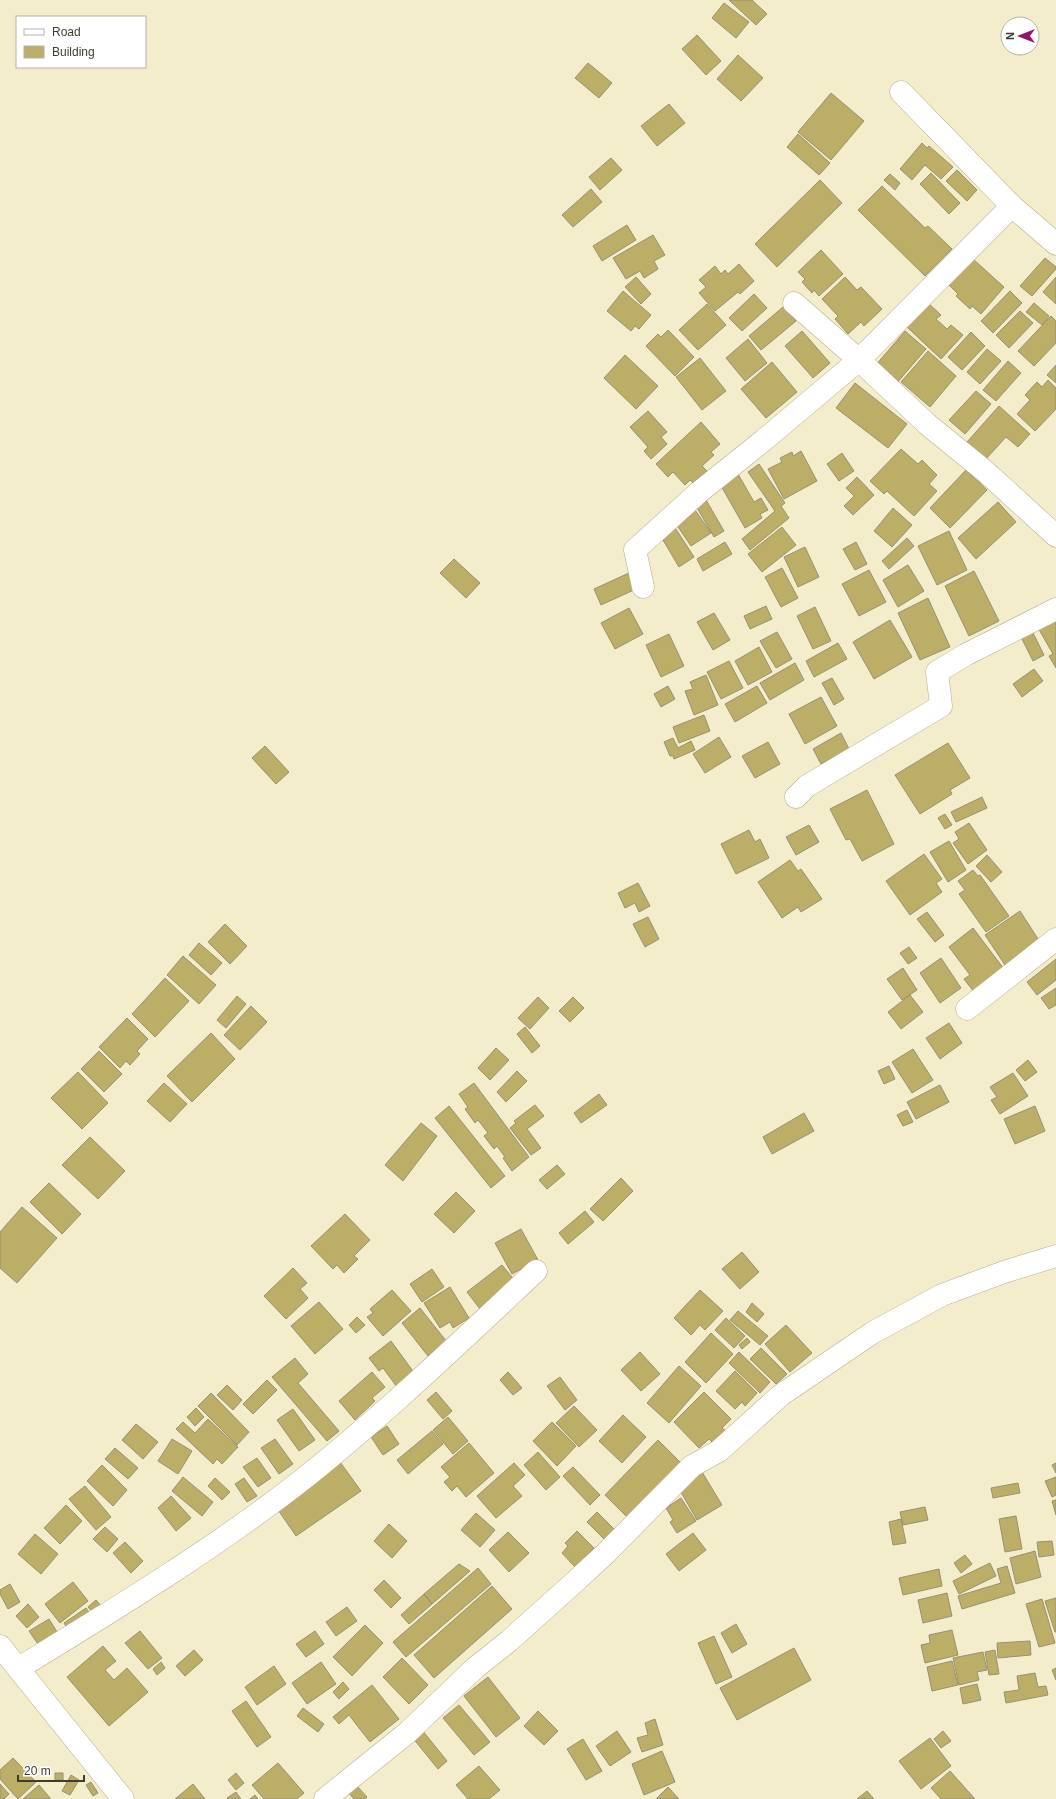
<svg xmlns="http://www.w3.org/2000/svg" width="1056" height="1799" viewBox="0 0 1056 1799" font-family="Arial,sans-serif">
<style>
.building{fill:#bcae67;stroke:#979172}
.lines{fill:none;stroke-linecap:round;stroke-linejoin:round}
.minor-casing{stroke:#b4ae8e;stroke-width:23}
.tertiary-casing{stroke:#b4ae8e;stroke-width:23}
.minor{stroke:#fff;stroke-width:22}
.tertiary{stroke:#fff;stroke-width:22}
</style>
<rect width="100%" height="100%" fill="#f3edcb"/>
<path class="building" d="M729 0H752L767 14 756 25Z
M724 3 749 22 736 38 712 18Z
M697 35 721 61 706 75 682 49Z
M738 55 763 78 741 101 717 79Z
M588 63 612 83 599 98 575 78Z
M831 93 864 121 831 160 798 132Z
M669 104 685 123 657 146 641 126Z
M798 134 830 163 819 175 787 147Z
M922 143 927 148 929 146 953 167 941 179 925 165 912 180 900 169Z
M611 158 622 170 600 190 589 177Z
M957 170 977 190 967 201 946 181Z
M931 173 960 203 949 214 920 184Z
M890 174 900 183 895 190 884 180Z
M820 180 842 203 777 267 755 244Z
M882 186 925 228 928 226 952 249 925 276 858 210Z
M591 189 602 202 573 227 562 215Z
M627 225 636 240 602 261 593 246Z
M653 235 665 255 654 261 658 269 644 278 640 271 626 279 613 258Z
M821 250 843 274 819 296 814 290 812 293 802 282 805 279 798 272Z
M1045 258 1056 267V269L1032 296 1020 286Z
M973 259 1004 287 981 314 972 306 970 309 956 296 958 294 949 285Z
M739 264 754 281 740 294 738 292 715 311 699 293 706 287 699 280 715 266 721 274 725 270 728 274Z
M636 277 651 294 641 304 625 287Z
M845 277 857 290 861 287 882 309 864 326 861 322 848 334 835 319 838 316 822 299Z
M1056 277V304L1043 292Z
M623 291 651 315 639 329 635 326 631 331 607 311Z
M1010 291 1022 303 993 333 981 321Z
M754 294 767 308 742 331 729 318Z
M928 303 941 315 936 319 947 329 951 325 963 335 941 359 907 327Z
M1034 303 1049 316 1042 325 1026 312Z
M707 304 726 325 698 350 679 330Z
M783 307 796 321 761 350 749 336Z
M1020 311 1033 323 1009 348 996 335Z
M1051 316 1056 321V343L1034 366 1018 351Z
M668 330 694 357 675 376 646 346 658 334 661 337Z
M802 331 830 363 813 378 785 346Z
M905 331 926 349 896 384 875 366Z
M971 332 985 346 962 370 948 357Z
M748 339 767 363 745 381 726 358Z
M987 349 1001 361 980 384 967 372Z
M928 351 956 376 930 407 901 382Z
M625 355 658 386 636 409 604 378Z
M700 358 726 391 702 410 676 377Z
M1008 361 1021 373 996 401 983 390Z
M772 362 797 392 766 418 741 389Z
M1056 365V383L1047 375Z
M1048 380 1056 388V409L1035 431 1017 414 1030 400 1025 395 1037 382 1042 387Z
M855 383 907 424 888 448 836 408Z
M976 391 991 404 965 434 949 420Z
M999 406 1030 434 1018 447 1006 437 985 460 967 442Z
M648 411 667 432 661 437 667 444 651 459 644 451 648 447 630 427Z
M701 422 720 444 711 452 714 455 702 466 707 471 693 483 690 480 685 485 673 472 668 477 656 464Z
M901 449 918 464 922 460 937 475 929 484 937 491 914 516 887 491 884 494 870 481Z
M801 451 817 481 784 499 768 469 782 462 780 458 792 452 793 456Z
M842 453 854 471 839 481 827 464Z
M759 464 785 503 781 506 789 518 750 550 742 539 775 511 748 472Z
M966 470 987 490 950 528 930 508Z
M738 474 754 502 761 498 768 510 760 514 762 518 745 528 720 484Z
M857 477 874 495 853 515 844 506 854 496 846 488Z
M706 500 724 531 714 537 696 506Z
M998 502 1016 522 976 559 958 538Z
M693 507 711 533 691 546 674 521Z
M893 508 912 525 892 547 874 531Z
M674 526 694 557 679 567 660 535Z
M782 527 796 545 762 572 748 554Z
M949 531 967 570 937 585 918 546Z
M907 538 914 546 889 569 882 561Z
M725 542 732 554 703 571 697 559Z
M856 542 867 564 855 570 843 549Z
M805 547 819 577 798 587 784 557Z
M454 559 480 583 466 598 440 573Z
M908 565 924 591 898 607 883 580Z
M782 568 798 598 781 607 765 577Z
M869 570 886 602 859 616 842 584Z
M974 571 999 621 969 636 945 586Z
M629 573 636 589 601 605 594 589Z
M928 598 950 647 920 660 898 613Z
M766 606 772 619 750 629 744 616Z
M815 607 831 641 813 649 797 616Z
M629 608 643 634 615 649 601 623Z
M714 613 730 640 713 650 697 622Z
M1056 616V668L1049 656 1053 654 1037 626Z
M890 620 912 657 874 679 853 642Z
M1032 631 1044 655 1033 661 1021 637Z
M777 632 792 659 776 668 760 641Z
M669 634 684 666 661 677 646 645Z
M838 643 847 659 814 677 806 661Z
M759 647 772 672 748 685 735 661Z
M729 661 743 688 721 699 707 672Z
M795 663 804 680 770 700 760 683Z
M1034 669 1043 681 1022 697 1013 684Z
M706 675 718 705 694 715 685 691 693 689 690 682Z
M832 678 844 699 834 705 822 683Z
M668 686 675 699 661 707 654 694Z
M757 686 767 703 735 722 725 704Z
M821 697 837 726 805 744 789 714Z
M704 715 710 731 679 743 673 727Z
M841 733 849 749 821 764 813 749Z
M719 737 731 757 705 773 693 754Z
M673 738 678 748 691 741 695 750 674 759 673 756H670L664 742Z
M768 742 780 764 755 778 742 756Z
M948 743 970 778 950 790 952 794 920 814 895 775Z
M265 746 289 772 276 784 252 758Z
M867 790 894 844 862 861 850 839 846 840 830 809Z
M982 797 987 808 956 822 951 812Z
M945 814 952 825 945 829 938 818Z
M969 823 987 850 968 864 953 843 959 839 955 832Z
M809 825 819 842 796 855 786 837Z
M749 830 755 842 760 839 769 858 736 874 721 844Z
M949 841 966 870 948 882 930 852Z
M924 854 942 879 936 883 942 892 910 915 886 881Z
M987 855 1002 872 991 882 976 866Z
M790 860 798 871 801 869 822 899 801 912 798 907 782 918 758 882Z
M973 870 978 876 980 875 1009 916 986 932 959 894 965 890 958 881Z
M638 883 650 906 639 912 635 903 625 908 618 893Z
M1020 911 1040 942 1005 965 985 935Z
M927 912 944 935 935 942 917 919Z
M648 917 659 939 645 947 633 924Z
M225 924 247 946 230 964 208 942Z
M973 928 1004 969 974 992 964 979 970 975 949 947Z
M199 943 222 963 211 975 189 955Z
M909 947 917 958 908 964 900 953Z
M183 956 216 985 199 1004 167 975Z
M941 958 961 988 940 1003 920 973Z
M1056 959V980L1037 995 1027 982Z
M903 968 917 990 902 1000 887 979Z
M165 978 189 1001 155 1037 132 1014Z
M1056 988V1005L1049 1009 1041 998Z
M910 995 923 1012 901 1029 888 1012Z
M237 996 246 1004 226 1028 217 1020Z
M538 997 549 1008 530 1029 518 1018Z
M573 997 584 1008 570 1022 559 1011Z
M251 1006 267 1022 240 1050 224 1035Z
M127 1018 148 1039 137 1051 140 1054 130 1065 126 1061 120 1068 99 1047Z
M949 1023 962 1043 940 1059 926 1038Z
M525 1027 540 1046 532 1053 517 1034Z
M211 1033 235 1059 192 1102 167 1076Z
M496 1048 509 1060 490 1080 478 1068Z
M913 1049 933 1080 912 1093 892 1062Z
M99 1051 122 1074 104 1092 81 1069Z
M1028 1060 1037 1072 1025 1081 1016 1070Z
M889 1066 895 1079 884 1084 878 1071Z
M517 1071 527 1081 506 1102 497 1092Z
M78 1072 108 1103 82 1129 51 1098Z
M1013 1073 1028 1096 1000 1114 991 1100 997 1097 990 1087Z
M164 1083 187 1104 170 1122 147 1101Z
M474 1083 529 1157 512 1171 503 1158 505 1157 497 1146 494 1149 484 1136 488 1133 478 1120 475 1123 465 1109 468 1107 459 1094Z
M940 1085 949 1102 916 1119 907 1102Z
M599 1094 607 1105 581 1123 574 1113Z
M535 1105 544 1116 527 1129 541 1148 531 1155 510 1128 516 1123 514 1121Z
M449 1106 505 1176 491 1188 435 1118Z
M1035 1106 1045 1131 1015 1144 1004 1119Z
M907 1110 913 1122 903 1126 897 1115Z
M804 1113 814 1131 772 1154 763 1137Z
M421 1123 437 1136 403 1181 385 1165Z
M90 1137 125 1171 98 1199 62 1165Z
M557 1165 565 1174 547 1189 539 1180Z
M621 1178 633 1191 603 1221 590 1209Z
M49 1183 81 1214 62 1234 30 1202Z
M456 1192 475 1211 454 1233 434 1214Z
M22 1207 57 1238 17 1283 0 1268V1232Z
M585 1211 594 1222 568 1244 559 1233Z
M345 1214 370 1240 354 1256 358 1259 344 1273 337 1265 333 1269 311 1246Z
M521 1229 538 1260 512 1274 495 1243Z
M742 1252 759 1272 740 1289 722 1269Z
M502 1265 516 1282 480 1309 467 1292Z
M293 1268 307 1283 300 1289 308 1298 286 1319 264 1296Z
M432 1269 444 1287 422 1302 410 1284Z
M450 1287 469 1318 453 1328 450 1322 440 1328 424 1303Z
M392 1290 411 1311 383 1336 367 1317 373 1313 370 1309Z
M700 1290 723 1311 705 1330 700 1325 691 1335 674 1318Z
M319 1302 343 1329 315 1354 291 1326Z
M752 1303 764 1314 757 1322 746 1312Z
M420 1308 447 1342 428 1356 402 1323Z
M738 1311 768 1336 760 1345 730 1320Z
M357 1317 365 1325 356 1333 349 1325Z
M726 1318 745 1336 734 1348 715 1330Z
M786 1325 812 1353 790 1372 765 1344Z
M711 1333 733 1354 706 1383 685 1362Z
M747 1338 750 1342 742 1349 739 1345Z
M391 1341 415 1374 397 1387 383 1368 379 1371 369 1358Z
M761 1348 787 1374 776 1384 750 1359Z
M640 1352 660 1374 641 1391 621 1370Z
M739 1352 770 1382 760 1393 729 1363Z
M295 1358 308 1374 298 1383 339 1431 327 1441 272 1377Z
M679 1366 701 1386 669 1423 647 1403Z
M735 1371 757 1393 745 1406 742 1402 735 1409 716 1391Z
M372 1372 385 1387 372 1398 375 1401 355 1420 339 1401Z
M508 1372 522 1388 513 1395 500 1380Z
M560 1377 577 1400 565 1410 547 1386Z
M267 1380 277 1390 253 1414 243 1404Z
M227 1385 242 1400 233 1410 217 1395Z
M436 1392 452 1411 443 1419 427 1400Z
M704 1392 731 1419 722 1428 727 1432 714 1444 709 1439 699 1448 674 1422Z
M211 1393 249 1432 237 1445 198 1406Z
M574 1406 597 1430 579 1447 556 1423Z
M196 1408 204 1417 195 1426 187 1417Z
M293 1409 315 1440 299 1451 277 1420Z
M623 1415 646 1437 622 1463 599 1441Z
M448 1417 468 1441 453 1454 433 1430Z
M208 1419 238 1447 222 1464 217 1459 213 1464 176 1429 183 1422 195 1433Z
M552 1422 576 1446 557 1466 533 1441Z
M136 1424 158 1442 143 1459 122 1440Z
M387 1426 399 1444 383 1455 371 1437Z
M432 1431 443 1444 408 1474 397 1460Z
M172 1439 192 1451 178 1474 158 1461Z
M275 1439 293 1464 279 1474 261 1448Z
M658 1440 681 1463 628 1518 605 1495Z
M469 1443 494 1473 466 1497 457 1486 452 1491 444 1482 450 1477 441 1467Z
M115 1448 138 1468 128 1479 105 1459Z
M538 1452 560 1477 546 1490 524 1465Z
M257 1458 271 1478 258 1487 243 1467Z
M340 1462 361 1491 296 1536 276 1507Z
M514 1463 525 1475 513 1486 522 1496 496 1518 477 1496Z
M1056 1463V1473L1052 1465Z
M102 1465 127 1490 113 1506 87 1481Z
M573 1467 600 1495 590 1505 563 1476Z
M702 1472 722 1505 697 1520 678 1487Z
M183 1477 213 1502 202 1516 172 1491Z
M1056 1477V1495L1052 1497 1045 1481Z
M215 1478 230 1492 222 1500 208 1486Z
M244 1478 257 1496 247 1502 235 1484Z
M1018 1483 1020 1493 993 1498 991 1488Z
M85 1486 111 1517 96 1530 69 1499Z
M171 1496 191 1518 176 1531 158 1508Z
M681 1498 696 1521 677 1533 670 1522 673 1520 666 1508Z
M1056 1500V1515L1052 1501Z
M66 1505 82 1521 60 1544 44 1528Z
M925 1507 928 1520 903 1525 900 1512Z
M597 1512 614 1529 604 1539 587 1522Z
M476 1513 495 1530 480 1547 461 1530Z
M1016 1516 1022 1549 1005 1552 999 1519Z
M901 1519 906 1543 893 1545 889 1522Z
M389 1524 407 1541 392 1558 374 1541Z
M105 1527 118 1539 107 1552 93 1539Z
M577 1531 594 1548 575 1567 562 1553 568 1546 565 1543Z
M508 1532 529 1553 509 1572 489 1550Z
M693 1533 706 1550 679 1571 666 1554Z
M35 1534 58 1554 41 1574 18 1554Z
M1052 1541 1054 1555 1039 1557 1037 1542Z
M125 1542 143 1561 131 1573 113 1553Z
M1035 1551 1041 1577 1016 1584 1010 1558Z
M965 1555 972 1564 961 1573 954 1563Z
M990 1563 996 1576 959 1594 953 1581Z
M459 1564 470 1571 432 1604 424 1594Z
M1007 1566 1015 1593 962 1609 958 1596 1001 1583 997 1569Z
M478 1568 491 1584 406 1657 393 1642Z
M939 1569 942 1586 903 1595 899 1578Z
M384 1580 401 1598 391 1608 374 1590Z
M73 1582 88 1601 60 1623 45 1604Z
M10 1584 20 1602 8 1609 0 1594V1590Z
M492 1586 512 1609 434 1678 414 1655Z
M947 1593 952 1616 923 1623 918 1600Z
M424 1594 432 1604 409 1624 401 1615Z
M1056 1598V1632H1055L1045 1601Z
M1042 1599 1055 1643 1039 1647 1026 1604Z
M96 1600 103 1608 95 1615 88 1607Z
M28 1604 39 1617 27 1628 16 1616Z
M347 1607 357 1621 336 1636 326 1622Z
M86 1608 93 1618 70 1633 64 1623Z
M49 1619 59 1635 40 1647 29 1631Z
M736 1624 747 1644 732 1653 721 1633Z
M365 1625 383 1643 352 1676 333 1657Z
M952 1630 958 1655 925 1663 921 1645 930 1643 929 1635Z
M140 1631 162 1658 148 1669 125 1643Z
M315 1631 324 1644 306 1657 296 1644Z
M714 1636 732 1677 716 1684 698 1643Z
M1030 1641 1031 1655 998 1658 997 1643Z
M103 1646 116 1661 105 1670 114 1680 127 1668 148 1692 109 1726 67 1677Z
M794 1648 811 1680 737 1720 720 1688Z
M194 1650 203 1660 185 1676 176 1666Z
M995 1650 999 1674 989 1675 985 1652Z
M983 1652 987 1670 977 1672 979 1680 959 1685 953 1658Z
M402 1658 428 1685 409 1704 383 1677Z
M952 1661 958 1685 932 1691 927 1667Z
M161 1662 165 1668 157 1675 153 1669Z
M321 1662 336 1684 307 1704 292 1683Z
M274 1666 286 1684 257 1705 245 1687Z
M1056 1668V1680L1052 1670Z
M1035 1673 1038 1687 1046 1686 1048 1695 1006 1703 1004 1692 1019 1690 1017 1676Z
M488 1677 520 1718 496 1737 464 1696Z
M343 1682 349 1689 339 1699 333 1692Z
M977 1684 981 1700 963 1704 960 1688Z
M372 1685 399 1719 370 1742 349 1715 339 1724 333 1717Z
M246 1701 271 1737 257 1747 232 1711Z
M459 1705 490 1742 474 1755 443 1718Z
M303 1708 324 1724 318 1732 297 1716Z
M538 1711 558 1731 544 1745 524 1726Z
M655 1719 663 1745 642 1752 637 1738 648 1735 645 1723Z
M422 1730 447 1761 438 1769 412 1737Z
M617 1731 631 1752 610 1766 596 1746Z
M943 1731 951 1741 941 1748 934 1739Z
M930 1738 951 1766 921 1789 899 1761Z
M583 1739 602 1771 586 1780 567 1749Z
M662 1751 675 1782 644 1795 632 1764Z
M13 1758 36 1782 18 1799 0 1779V1770Z
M278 1763 304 1793 297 1799H264L252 1785Z
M479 1766 500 1790 489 1799H468L456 1785Z
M950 1771 975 1799H941L931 1788Z
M55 1773H63V1780H55Z
M236 1773 244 1783 236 1790 228 1780Z
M71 1775 79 1780 70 1795 62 1791Z
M91 1782 98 1793 93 1796 86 1785Z
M0 1784 9 1794 4 1799H0Z
M193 1784 205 1799H175Z
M39 1785 51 1799H23Z
M356 1785 367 1797 365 1799H354L348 1792Z
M668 1787 679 1799H656Z
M867 1791 874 1799H857Z
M236 1792 241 1799H228L227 1798Z
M255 1795 258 1799H250Z"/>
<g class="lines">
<g class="minor-casing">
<path id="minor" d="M901 92 1012 206 1056 244
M794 303 859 360 1012 206
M643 587 635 550 698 493 764 440 859 360 927 424 986 472 1056 536
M796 797 807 786 941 706 937 672 965 655 1056 609
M967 1009 1056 939
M19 1668C112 1611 206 1554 293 1487 379 1420 457 1345 536 1271
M325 1799 407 1733 475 1668 509 1641 578 1579 606 1553 692 1466 719 1451 781 1395 872 1333 942 1295 1004 1272 1056 1256"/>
</g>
<g class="tertiary-casing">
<path id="tertiary" d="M0 1646 123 1799"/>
</g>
<use href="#minor" class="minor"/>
<use href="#tertiary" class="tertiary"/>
</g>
<rect x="16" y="16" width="130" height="52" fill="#ffffff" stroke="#b2b1ac"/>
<rect x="24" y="29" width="20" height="6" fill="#ffffff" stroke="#b2b1ac"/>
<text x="52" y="36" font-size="12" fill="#3f3c2f">Road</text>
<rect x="24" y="46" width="20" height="12" fill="#bcae67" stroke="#b2b1ac"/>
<text x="52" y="56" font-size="12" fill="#3f3c2f">Building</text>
<g transform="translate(1020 36) rotate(270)"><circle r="19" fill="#ffffff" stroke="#b2b1ac"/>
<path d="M0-3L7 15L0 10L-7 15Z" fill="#911572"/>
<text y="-6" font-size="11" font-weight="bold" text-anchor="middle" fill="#3f3c2f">N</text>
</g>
<path d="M18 1775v6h66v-6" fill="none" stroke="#3f3c2f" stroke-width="2"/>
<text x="24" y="1775" font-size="12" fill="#3f3c2f" stroke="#ffffff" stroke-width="3" paint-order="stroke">20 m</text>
</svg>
